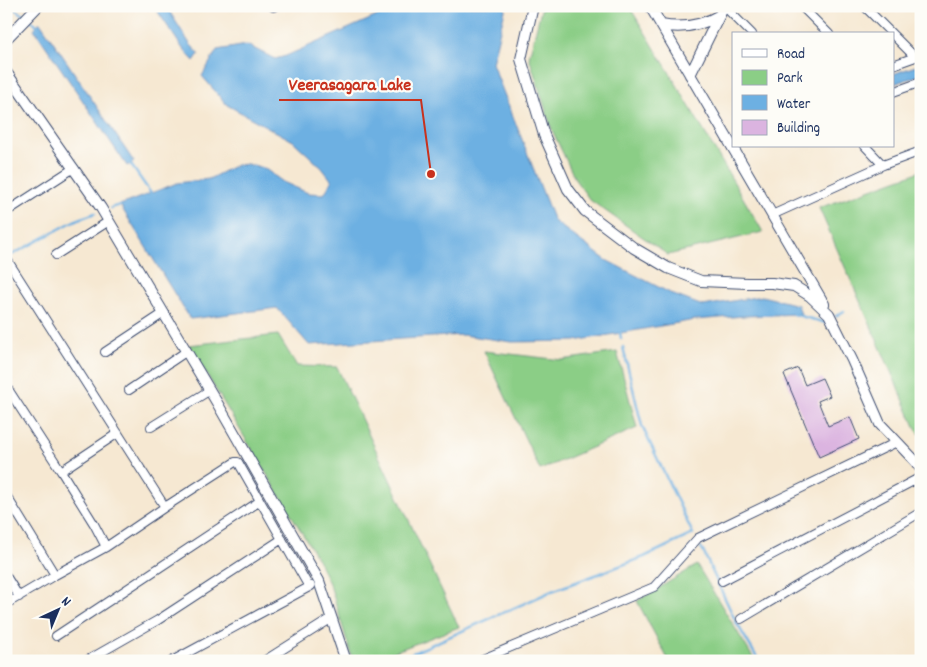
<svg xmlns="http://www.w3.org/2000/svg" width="927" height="667" viewBox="0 0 927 667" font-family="Dekko,sans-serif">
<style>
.green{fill:#8bce86;stroke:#537e72}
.water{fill:#6db0e2;stroke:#4470a0}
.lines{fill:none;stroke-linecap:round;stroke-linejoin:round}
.stream{stroke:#6db0e2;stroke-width:2.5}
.building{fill:#dbb4e0}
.minor-casing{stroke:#3c4b6f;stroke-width:10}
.tertiary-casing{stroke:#3c4b6f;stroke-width:12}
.minor{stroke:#fff;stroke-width:8}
.tertiary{stroke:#fff;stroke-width:10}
.leader{fill:none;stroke:#c8321e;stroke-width:2}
.callout-dot{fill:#c8321e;stroke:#fdfcf7;stroke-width:2}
.callout-label{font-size:18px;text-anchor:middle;font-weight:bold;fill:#c8321e;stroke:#fdfcf7;stroke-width:4.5;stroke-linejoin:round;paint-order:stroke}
</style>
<rect width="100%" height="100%" fill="#fdfcf7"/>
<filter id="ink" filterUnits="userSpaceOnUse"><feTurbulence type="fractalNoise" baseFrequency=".02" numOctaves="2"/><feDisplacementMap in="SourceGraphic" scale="10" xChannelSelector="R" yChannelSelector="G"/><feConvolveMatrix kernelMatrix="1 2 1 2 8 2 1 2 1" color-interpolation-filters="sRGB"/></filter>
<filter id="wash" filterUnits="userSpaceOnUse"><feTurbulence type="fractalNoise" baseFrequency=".0096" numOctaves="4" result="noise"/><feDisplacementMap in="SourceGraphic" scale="20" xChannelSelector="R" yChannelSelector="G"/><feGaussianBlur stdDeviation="1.12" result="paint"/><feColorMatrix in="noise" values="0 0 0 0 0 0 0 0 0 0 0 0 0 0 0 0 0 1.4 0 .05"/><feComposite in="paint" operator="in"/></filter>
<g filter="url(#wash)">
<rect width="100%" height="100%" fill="#f6e8d2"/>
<path class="green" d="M542 6H629L671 75 763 232 668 255 590 200 576 181 552 130 529 57Z
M921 171V435L917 431 819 208Z
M278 335 297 366 337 367 459 627 370 661H353L331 588 319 561 189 345Z
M484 351 562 360 617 352 637 428 540 470Z
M697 565 755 661H669L637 601Z"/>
<path class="water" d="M154 6H166L190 44 199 54 194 61 183 49Z
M395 6H506L492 63 554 221 606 260 674 295 703 306 762 296 798 305 801 314 744 316 695 320 575 341 512 342 463 335 309 345 277 308 190 319 120 205 177 183 209 179 236 165 247 164 264 168 283 182 308 193 324 194 332 181 322 168 293 141 227 105 202 76 217 50 247 45 275 59 286 56 386 12Z
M40 22 134 162 127 166 34 29Z
M921 64V75L893 84V74Z"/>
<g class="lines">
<path class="stream" d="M15 9 25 16
M29 19 36 24 38 27
M129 162 152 195
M111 208 120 205
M8 257 74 221 95 213
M793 314 826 323
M836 316 844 311
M620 333 621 338
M701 547 736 622 759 661
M395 661 552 591 644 557 693 534 642 426 623 347"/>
</g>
<g id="blocks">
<path class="building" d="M798 368 805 385 822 378 830 396 818 401 828 426 850 417 859 439 819 457 784 374Z"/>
</g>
</g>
<g filter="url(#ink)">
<use href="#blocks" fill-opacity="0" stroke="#3c4b6f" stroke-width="1"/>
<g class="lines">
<g class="minor-casing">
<path id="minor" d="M273 6V7L276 6
M724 6 752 34
M801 6 829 34
M864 6 892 34
M893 35 915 57
M893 65 921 55
M893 92 921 82
M865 146 883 165
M6 212 74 168
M772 215 883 165 921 151
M56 255 109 221
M6 258 165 507 235 462H238L309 587
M105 352 164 313
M6 386 61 471 118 433
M129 390 187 351
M151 427 210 390
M61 471 94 524 106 547 165 507
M6 495 55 575 106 547
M6 576 19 597
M722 581 921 477
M6 604 55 575
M741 619 921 512
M56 636 260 501
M86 661 158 620 282 539
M172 661 311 586
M264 661 332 618
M478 661 654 587 698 538 897 442"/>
</g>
<g class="tertiary-casing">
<path id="tertiary" d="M533 6 521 59 544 135 568 189 585 211 634 248 668 268 701 281 747 283H772L794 286 810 296 829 314 852 360 880 424 916 462 921 469
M650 6 824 304
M661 25C682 29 701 26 720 15
M6 39 38 6
M6 72 101 208 216 401 319 581 346 661
M690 75 724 6"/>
</g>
<use href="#minor" class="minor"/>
<use href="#tertiary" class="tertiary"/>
</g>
</g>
<path class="leader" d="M431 174L421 100H279"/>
<circle class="callout-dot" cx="431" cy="174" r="5"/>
<g class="callout-label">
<text x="350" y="90">Veerasagara Lake</text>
</g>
<rect width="927" height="667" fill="none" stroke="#fdfcf7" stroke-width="25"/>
<rect x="732" y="32" width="162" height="115" fill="#fdfcf7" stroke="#a3aaba"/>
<rect x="742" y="49" width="25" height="8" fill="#ffffff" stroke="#a3aaba"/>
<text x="777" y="58" font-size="15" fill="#1b2f5e">Road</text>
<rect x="742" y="70" width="25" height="15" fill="#8bce86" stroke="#a3aaba"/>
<text x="777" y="82" font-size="15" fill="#1b2f5e">Park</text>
<rect x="742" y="95" width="25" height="15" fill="#6db0e2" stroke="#a3aaba"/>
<text x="777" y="108" font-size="15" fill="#1b2f5e">Water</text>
<rect x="742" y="120" width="25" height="15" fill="#dbb4e0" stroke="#a3aaba"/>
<text x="777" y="132" font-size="15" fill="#1b2f5e">Building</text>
<g transform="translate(58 610) rotate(44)" stroke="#fdfcf7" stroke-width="4" paint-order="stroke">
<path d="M0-4L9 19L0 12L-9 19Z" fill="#1b2f5e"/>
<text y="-8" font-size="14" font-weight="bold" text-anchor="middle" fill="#1b2f5e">N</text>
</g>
</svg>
